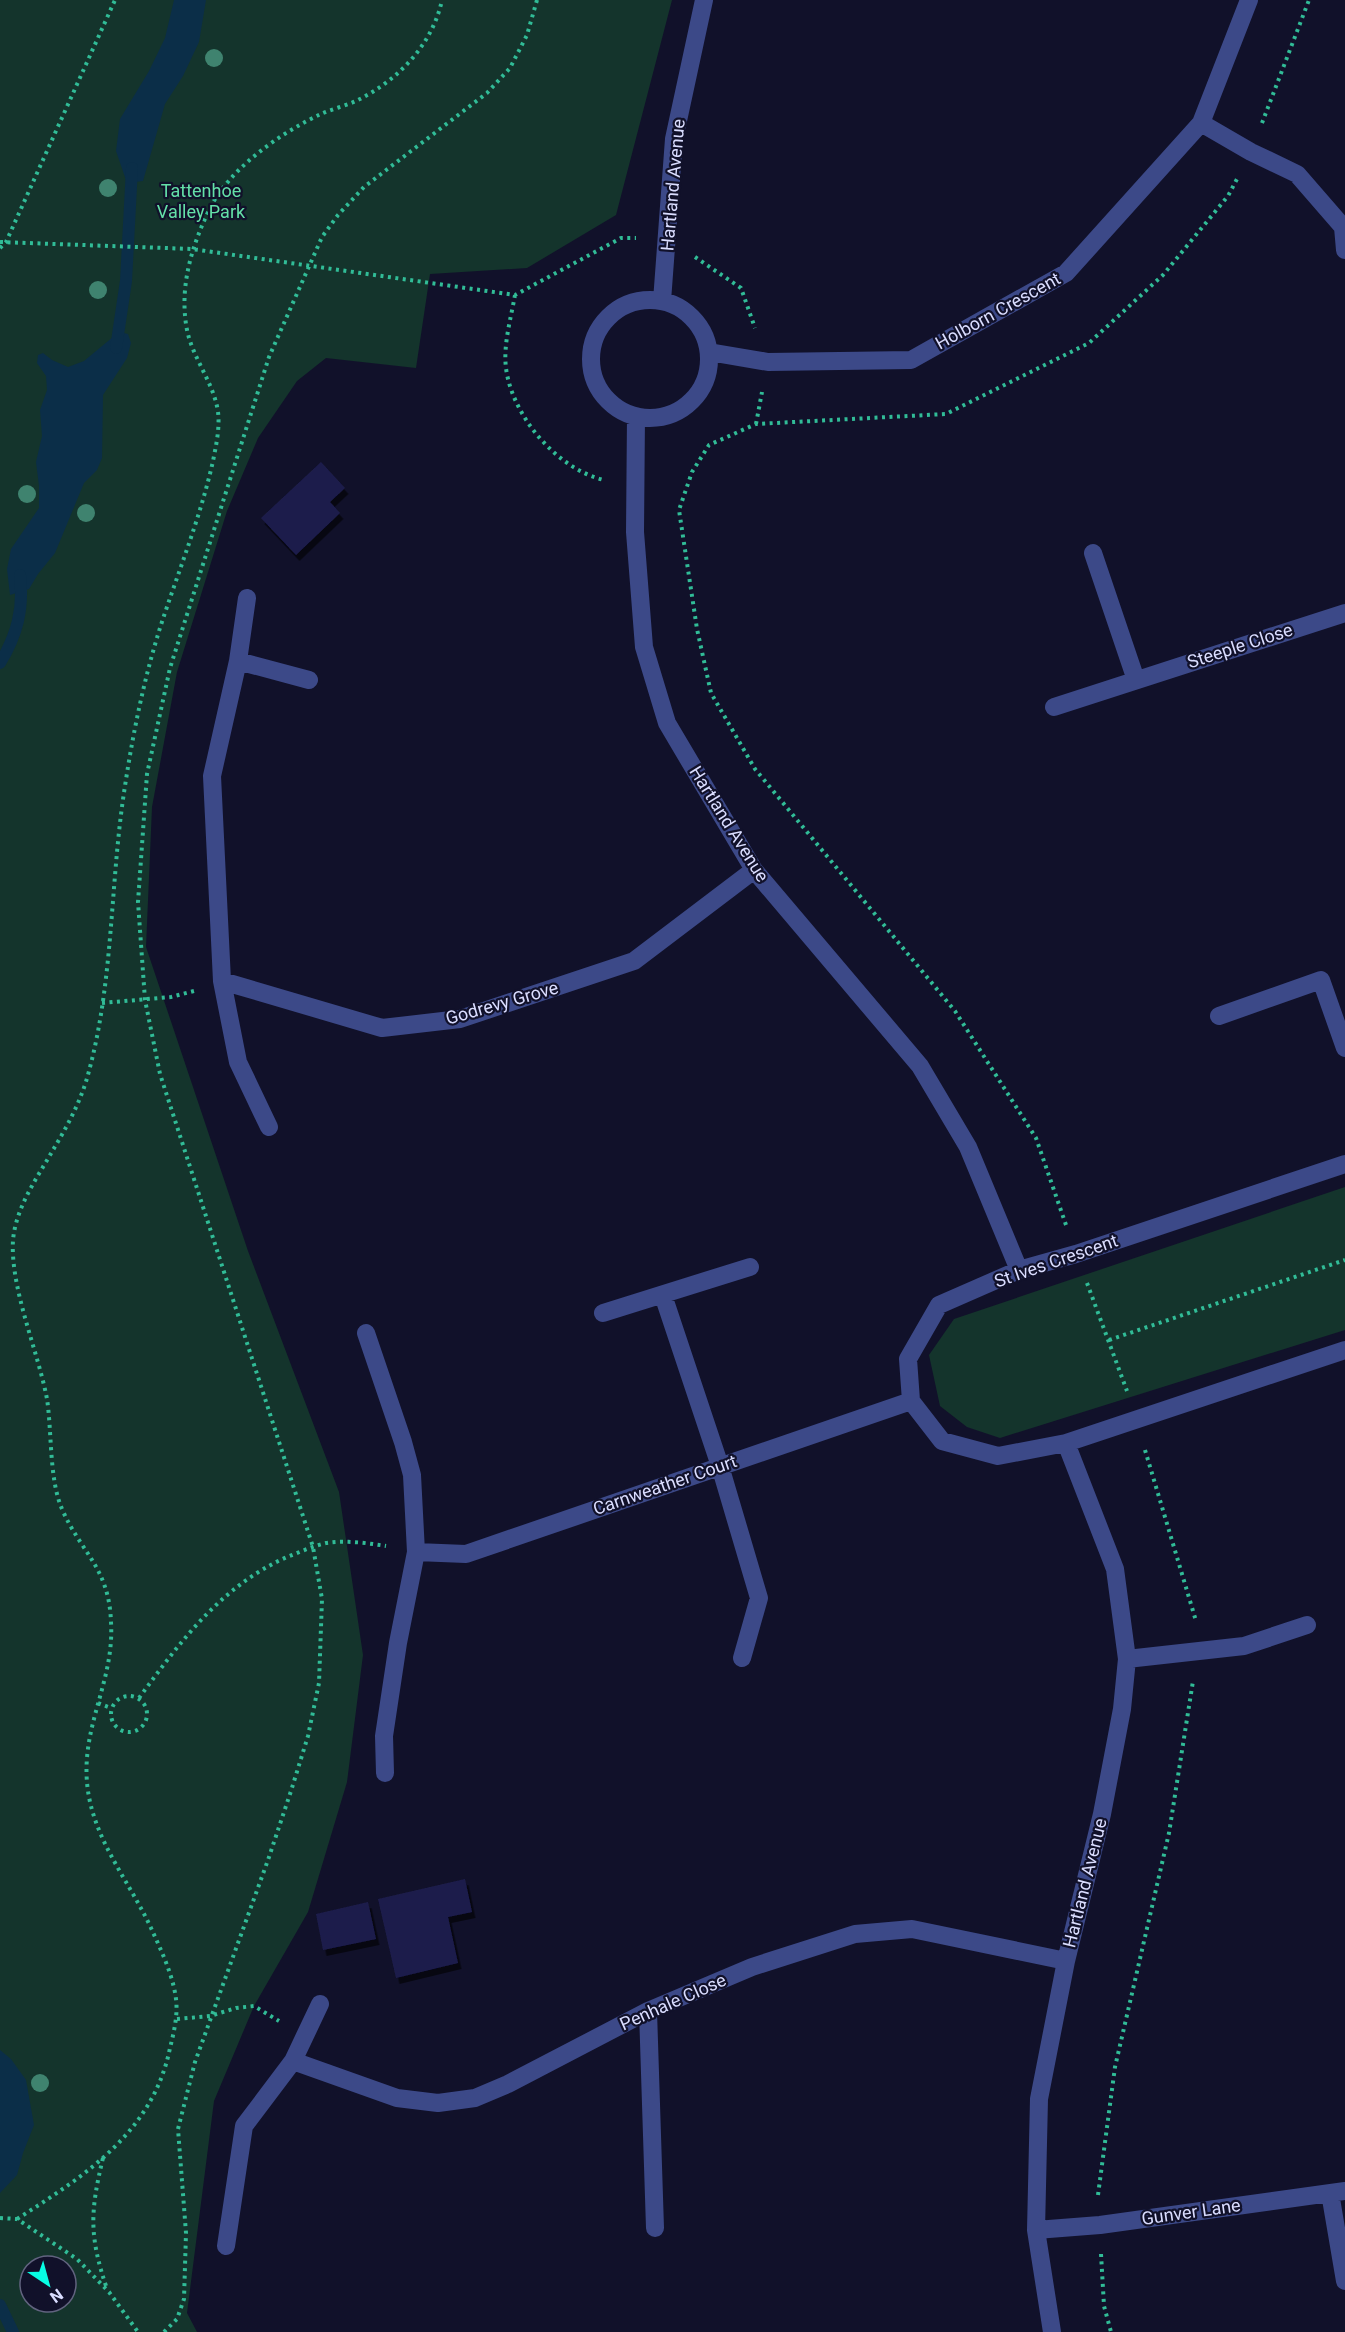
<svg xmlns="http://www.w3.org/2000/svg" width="1345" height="2332" viewBox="0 0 1345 2332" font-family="Roboto,sans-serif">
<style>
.green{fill:#14342c;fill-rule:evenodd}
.water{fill:#0b2e48}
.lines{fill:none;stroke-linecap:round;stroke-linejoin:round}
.stream{stroke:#0b2e48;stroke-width:12}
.building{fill:#1d1d4b;filter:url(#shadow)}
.path{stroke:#31bc97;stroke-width:4;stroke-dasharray:3 4.5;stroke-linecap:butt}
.minor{stroke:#3c4988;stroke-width:18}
.tree{fill:#3f836f}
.labels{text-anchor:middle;stroke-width:4.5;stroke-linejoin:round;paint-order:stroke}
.street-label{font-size:18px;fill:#daddff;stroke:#11112a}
.park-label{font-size:18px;fill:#64e0a8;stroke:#11112a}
</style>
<defs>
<filter id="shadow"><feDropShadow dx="3.5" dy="6" stdDeviation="0" flood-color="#0009"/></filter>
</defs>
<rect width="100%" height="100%" fill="#11112a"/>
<path class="green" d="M0 0H672L616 215 527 268 430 274 416 368 326 358 297 381 258 438 227 511 177 672 152 807 146 947 248 1251 339 1492 363 1655 347 1782 308 1912 254 2006 214 2101 187 2313 197 2332H0ZM30 2266H66V2302H30Z
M1345 1187V1330L1000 1438 967 1427 940 1406 929 1355 954 1319Z"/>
<path class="water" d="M174 0H206L199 42 183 76 165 104 143 181 127 183 116 151 120 119 149 71 165 38Z
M119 332 128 334 131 343 127 358 103 395 102 458 97 470 84 483 55 553 38 574 29 589 10 595 7 569 11 549 39 508V486L36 462 42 436 40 410 47 390 46 376 37 363 38 355 43 353 52 360 68 367 84 361Z
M0 2050 11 2059 26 2080 34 2125 23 2153 17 2175 0 2193Z"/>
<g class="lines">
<path class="stream" d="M116 348 126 281 132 168
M0 663C17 635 24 609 20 575
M0 2305 13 2332"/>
</g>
<path class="building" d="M321 462 345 488 330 502 340 513 296 555 261 518Z
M465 1879 472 1912 448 1917 458 1963 396 1978 378 1899Z
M368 1902 376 1939 323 1950 316 1914Z"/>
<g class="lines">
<path class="path" d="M1262 123 1309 0
M0 242 192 249 515 295 621 238H636
M0 248 6 242 115 0
M695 257 741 288 755 328
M515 295C511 318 503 345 506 368 512 416 557 469 604 480
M756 424 762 392
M102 1003 171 997 194 991
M1066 1225 1036 1138 955 1011 755 769 711 693 697 629 679 510 692 472 709 445 756 424 946 414 1089 343 1163 275 1228 196 1237 179
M1087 1283 1127 1391
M1109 1340 1345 1260
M1145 1450 1196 1621
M111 1714a18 18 0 1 1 36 0a18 18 0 1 1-36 0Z
M139 1698C180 1642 221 1586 287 1557 300 1552 313 1546 326 1543 346 1540 367 1543 386 1546
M98 1703 111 1708
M177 2019 210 2016 236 2008 254 2006 279 2021
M103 2158C90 2212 89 2236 107 2289
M1098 2195 1115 2067 1169 1833 1193 1681
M0 2218 17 2219 77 2259 109 2292 138 2332
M17 2219C86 2175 153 2132 170 2048 174 2032 178 2015 176 1999 173 1975 161 1950 151 1928 132 1887 102 1850 91 1806 73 1735 115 1688 111 1622 109 1567 81 1553 62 1509 49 1479 52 1432 47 1399 38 1351 10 1288 13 1240 16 1207 37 1178 53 1150 68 1125 82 1099 89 1071 114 978 110 880 125 786 133 733 144 679 160 628 178 572 200 519 213 461 216 446 220 428 218 412 214 383 193 359 187 330 179 288 191 248 209 210 229 169 280 133 321 114 332 109 345 106 356 101 397 81 432 46 442 0
M1101 2254 1104 2306 1111 2332
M164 2332 177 2319 184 2299 186 2233 178 2129 195 2062 268 1860 291 1791 308 1736 319 1683 322 1599 313 1547 160 1074 145 1000 138 902 147 774 170 668 269 357 322 237 338 215 364 187 487 93 510 68 527 35 537 0"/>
<path class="minor" d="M1201 123 1251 152 1297 174 1343 227 1345 250
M591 359a59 59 0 1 1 118 0a59 59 0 1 1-118 0Z
M662 301 674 139 704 0
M709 352 768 362 911 360 1066 273 1201 123 1249 0
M636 416 635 532 644 647 667 723 754 870 920 1066 968 1147 1019 1270
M1093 553 1136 680
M238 661 247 598
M309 680 238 661 212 776 222 981 382 1028 460 1019 634 961 754 870
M1054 707 1345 613
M222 981 238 1062 269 1127
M1219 1016 1321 980 1345 1048
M1345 1164 1076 1254 1019 1270 939 1305 908 1359 911 1401 942 1441 998 1456 1066 1443 1345 1350
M663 1295 720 1466 759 1598 742 1658
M603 1313 750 1267
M366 1333 403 1442 412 1475 416 1552 398 1643 384 1736 385 1773
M416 1552 466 1554 911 1401
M1127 1659 1244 1646 1307 1625
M648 2011 655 2228
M293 2061 397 2098 438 2103 475 2098 508 2084 648 2011 752 1967 855 1934 912 1929 1066 1961
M1330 2193 1345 2281
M1036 2230 1100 2225 1345 2191
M226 2246 244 2126 293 2061 320 2004
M1052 2332 1036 2230 1039 2099 1066 1961 1102 1814 1122 1709 1127 1659 1115 1569 1066 1443"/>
</g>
<g class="tree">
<circle cx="214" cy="58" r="9"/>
<circle cx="108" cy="188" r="9"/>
<circle cx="98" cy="290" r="9"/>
<circle cx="27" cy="494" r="9"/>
<circle cx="86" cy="513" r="9"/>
<circle cx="40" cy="2083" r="9"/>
</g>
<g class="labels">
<g class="street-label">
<text transform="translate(673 185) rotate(-85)" y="6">Hartland Avenue</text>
<text transform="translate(998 311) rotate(-29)" y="6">Holborn Crescent</text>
<text transform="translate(1240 646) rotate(-18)" y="6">Steeple Close</text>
<text transform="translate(729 824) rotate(58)" y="6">Hartland Avenue</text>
<text transform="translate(502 1003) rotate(-16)" y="6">Godrevy Grove</text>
<text transform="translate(1056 1261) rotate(-19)" y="6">St Ives Crescent</text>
<text transform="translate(665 1485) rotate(-19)" y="6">Carnweather Court</text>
<text transform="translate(1085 1883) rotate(-76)" y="6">Hartland Avenue</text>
<text transform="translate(673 2002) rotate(-24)" y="6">Penhale Close</text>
<text transform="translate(1191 2212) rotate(-8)" y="6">Gunver Lane</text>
</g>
<g class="park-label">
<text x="201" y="197">Tattenhoe<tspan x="201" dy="21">Valley Park</tspan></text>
</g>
</g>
<g transform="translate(48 2284) rotate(144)"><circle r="28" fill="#11112a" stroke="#61637f" stroke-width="1.5"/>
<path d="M0-4.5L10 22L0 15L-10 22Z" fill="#07fee4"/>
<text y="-9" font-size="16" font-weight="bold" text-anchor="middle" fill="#daddff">N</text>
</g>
</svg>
